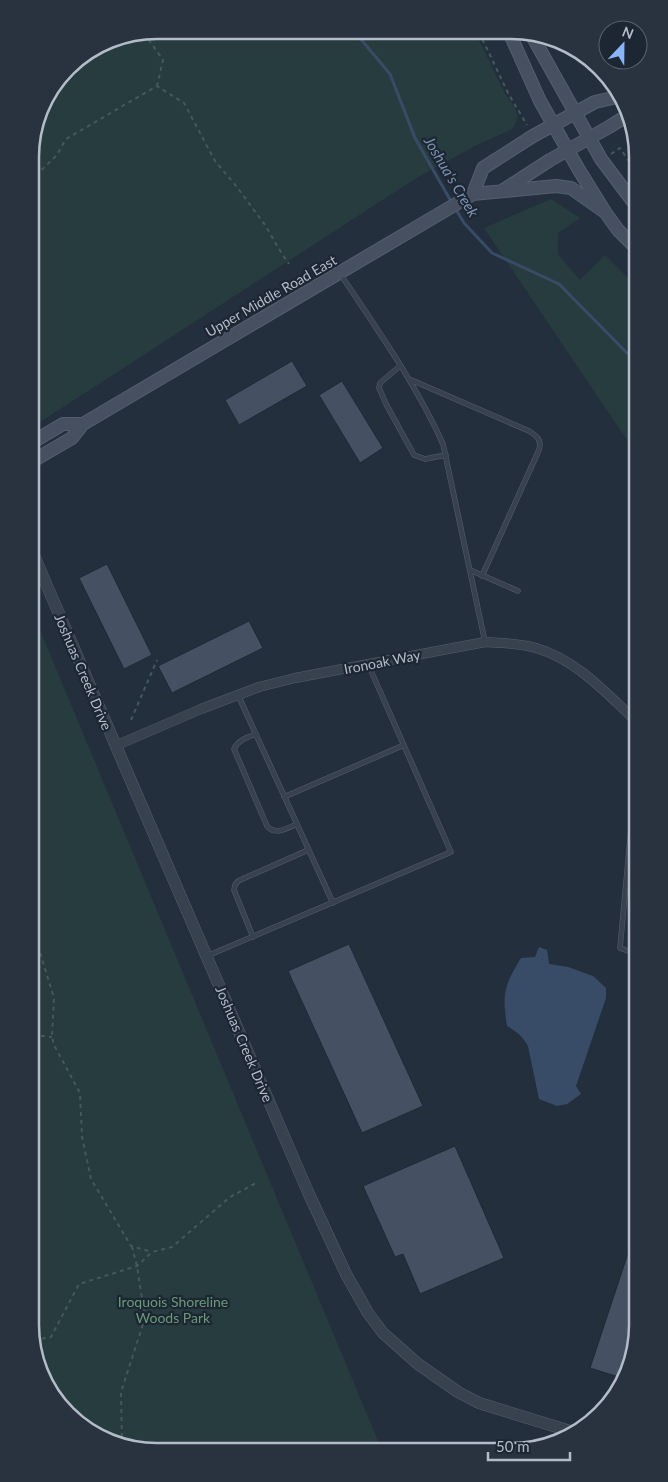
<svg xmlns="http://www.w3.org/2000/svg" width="668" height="1482" viewBox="0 0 668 1482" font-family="Lato,sans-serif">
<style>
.green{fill:#263c3f}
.water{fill:#394c67}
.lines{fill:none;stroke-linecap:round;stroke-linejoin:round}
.stream{stroke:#394c67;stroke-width:3}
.building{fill:#455162;stroke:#1f2835}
.service-casing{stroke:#565f6c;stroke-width:5.5}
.minor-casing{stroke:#565f6c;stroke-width:10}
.tertiary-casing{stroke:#565f6c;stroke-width:12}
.secondary-casing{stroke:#565f6c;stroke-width:14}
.path{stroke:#44595c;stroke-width:2;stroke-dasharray:4 4;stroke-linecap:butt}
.service{stroke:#38414e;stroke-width:4.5}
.minor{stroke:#38414e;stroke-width:9}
.tertiary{stroke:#38414e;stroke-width:11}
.secondary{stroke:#465061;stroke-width:12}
.labels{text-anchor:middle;stroke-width:4.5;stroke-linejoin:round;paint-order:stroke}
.street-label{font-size:14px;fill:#b4bcc9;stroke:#1d2633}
.park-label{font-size:14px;fill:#6b9a76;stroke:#1d2633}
.water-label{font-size:15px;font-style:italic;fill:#7c92b1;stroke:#1d2633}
.rim{fill:none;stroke:#b4bcc9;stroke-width:2.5}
</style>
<rect width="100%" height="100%" fill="#242f3e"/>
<path class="green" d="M157 30 475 32 504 92 514 106 518 117 514 126 512 129 477 145 418 177 31 428 30 148 43 100 73 62 109 40Z
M551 199 580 218 558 233V254L580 280 605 255 634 284 635 452 484 228Z
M32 611 381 1448 132 1450 73 1420 34 1358Z"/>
<path class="water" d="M539 947 547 950 549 964 568 967 593 976 606 988V998L576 1086 581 1094 567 1104 557 1106 539 1099 528 1046C523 1037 516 1031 507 1026 502 994 504 986 521 958L535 957Z"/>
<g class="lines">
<path class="stream" d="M354 31 390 74 415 138 452 203
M455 208 464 223 492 253 559 284 627 353 634 356"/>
</g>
<path class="building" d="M292 361 307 386 239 425 225 400Z
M342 381 383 448 360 463 319 395Z
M107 564 152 655 124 669 79 578Z
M249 621 263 648 172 693 158 666Z
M349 944 423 1106 362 1133 288 971Z
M455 1146 504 1258 420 1294 403 1254 395 1257 363 1186Z
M636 1229H637L638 1334 628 1374 625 1379 590 1368Z"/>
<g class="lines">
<g class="service-casing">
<path id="service" d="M341 275C377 329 416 384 443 444L485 642
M400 366 380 383 379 388 386 404 414 455 425 459 446 455
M409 379 529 431C537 436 542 440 539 450L482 576
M470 570 518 591
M238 695 333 903
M256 734C248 737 238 740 234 749L267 826C275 836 287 828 297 824
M284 797 404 745
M636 799 633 807 620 948 636 954
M253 937 234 890 235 885 238 881 308 850
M207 956 451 852 368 664"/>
</g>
<g class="minor-casing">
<path id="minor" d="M115 746 201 709 259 687 295 678 485 642C502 643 519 643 536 648 577 660 606 693 636 721"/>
</g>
<g class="tertiary-casing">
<path id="tertiary" d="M32 551 308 1192 346 1274 368 1313 383 1333 418 1364 458 1392 479 1403 570 1431"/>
</g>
<g class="secondary-casing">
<path id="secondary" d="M509 32 540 101 579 170 605 212 618 230 634 246
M530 32 601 159 634 203
M502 191 550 160 609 127 628 115
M473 194 483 168 533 136 595 102 617 97
M31 443 63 424H83
M31 462 72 438 83 424 473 194 556 186 571 188 605 212"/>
</g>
<path class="path" d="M479 32 508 93 527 125
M144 33 163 60 157 86
M611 154 620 148 634 169
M30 181 57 155 66 139 157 86 184 103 215 161 237 187 265 225 282 254 289 264
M131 720 157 660
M33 930 54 998 52 1037 54 1045 80 1093 82 1137 91 1179 131 1246 152 1252
M33 1035 52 1037
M34 1340 51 1337 79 1284 137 1266 152 1252 172 1247 230 1197 258 1182
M122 1445 121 1392 145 1318 137 1266 132 1247"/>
<use href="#service" class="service"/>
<use href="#minor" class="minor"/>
<use href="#tertiary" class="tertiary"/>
<use href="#secondary" class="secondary"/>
</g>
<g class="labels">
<g class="street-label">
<text transform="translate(271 296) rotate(-30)" y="5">Upper Middle Road East</text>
<text transform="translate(382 662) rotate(-11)" y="5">Ironoak Way</text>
<text transform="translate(83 672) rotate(67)" y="5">Joshuas Creek Drive</text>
<text transform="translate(244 1044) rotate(67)" y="5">Joshuas Creek Drive</text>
</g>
<g class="park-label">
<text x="173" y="1307">Iroquois Shoreline<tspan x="173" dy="16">Woods Park</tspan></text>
</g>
<g class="water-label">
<text transform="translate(451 177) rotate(59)" y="5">Joshua's Creek</text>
</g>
</g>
<path d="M0 0H668V1482H0ZM157 39H511A118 118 0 0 1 629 157V1325A118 118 0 0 1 511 1443H157A118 118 0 0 1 39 1325V157A118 118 0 0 1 157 39Z" fill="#29323f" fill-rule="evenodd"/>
<path class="rim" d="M157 39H511A118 118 0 0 1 629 157V1325A118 118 0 0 1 511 1443H157A118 118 0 0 1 39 1325V157A118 118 0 0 1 157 39Z"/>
<g transform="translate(623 45) rotate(22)"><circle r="24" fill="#1d2633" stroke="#59626f"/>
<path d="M0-4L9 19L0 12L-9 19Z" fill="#8ab4f8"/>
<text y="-8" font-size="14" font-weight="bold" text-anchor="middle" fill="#b4bcc9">N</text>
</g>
<path d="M488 1452v8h82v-8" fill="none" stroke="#b4bcc9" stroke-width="2.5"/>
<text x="496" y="1452" font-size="15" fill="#b4bcc9" stroke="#1d2633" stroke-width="4" paint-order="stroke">50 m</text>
</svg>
